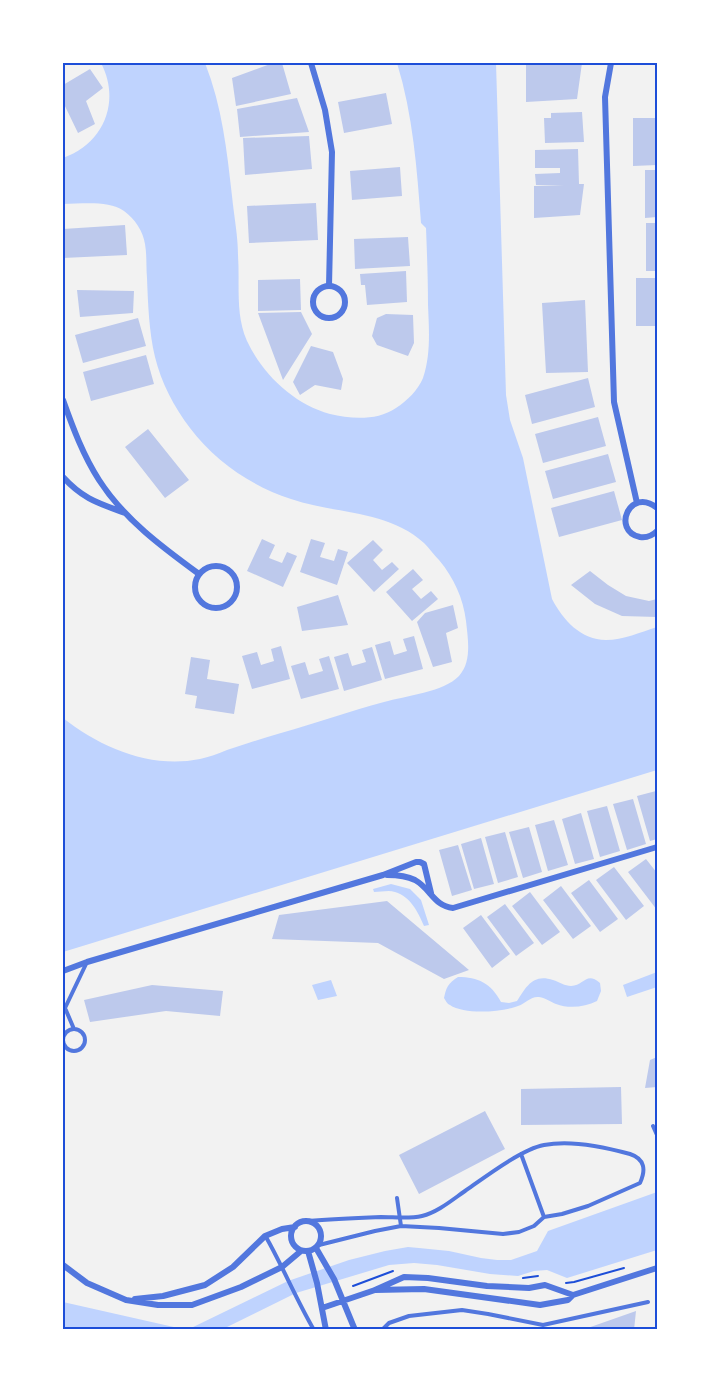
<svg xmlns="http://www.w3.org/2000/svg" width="720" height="1393" viewBox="0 0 720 1393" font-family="Jost,sans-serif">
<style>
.water{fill:#bfd3fe}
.building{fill:#bdc9ec}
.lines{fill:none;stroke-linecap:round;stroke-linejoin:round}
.path{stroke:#1d4ed8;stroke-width:2}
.service{stroke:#5277de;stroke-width:4}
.minor{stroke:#5277de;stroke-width:6}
.neatline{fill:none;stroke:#1d4ed8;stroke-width:2}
</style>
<rect width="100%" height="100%" fill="#f2f2f2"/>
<path class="water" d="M101 63H205C222 106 227 151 232 196 234 216 238 236 238 255 240 284 235 314 247 341 263 375 294 404 330 414 351 419 377 421 396 408 407 401 418 390 423 378 431 355 429 329 428 305 428 280 427 254 426 228L421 223C417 169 413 115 397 63H496L506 395 510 420 523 458 552 599C563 620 581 640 606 640 623 640 641 632 657 627V770L63 952V718C101 748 151 769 200 759 209 757 218 754 227 750 245 744 263 738 281 733 316 723 350 711 384 702 405 696 444 692 459 676 472 662 468 639 466 621 463 598 454 578 439 560 434 555 429 548 424 543 388 510 334 514 291 499 251 486 215 461 190 428 174 407 161 382 155 357 149 332 148 304 147 278 146 267 147 255 145 244 143 231 135 219 124 211 108 200 82 204 63 204V158C104 144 121 101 101 63Z
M391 884 410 889 421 900 429 925 424 926C418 912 411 897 395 892 389 890 381 892 374 892L373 889Z
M657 972V987L627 997 623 985Z
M458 977C478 977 491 983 501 1002L509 1003 517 1001C526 987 533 973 553 980 559 982 565 986 571 986 584 986 586 971 600 983L601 991 597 1001C585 1007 569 1009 556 1004 551 1002 546 998 539 997 531 996 526 1003 518 1006 503 1012 464 1015 450 1005 447 1004 446 1001 444 998 446 988 448 983 458 977Z
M331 980 337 996 318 1000 312 985Z
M657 1192V1250L567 1278 547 1270 534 1271 518 1276 490 1274 437 1265 414 1263 389 1265 296 1293 221 1330H63V1302L187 1330 288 1281 349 1260 385 1251 408 1247 419 1248 449 1251 481 1258 497 1260H511L537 1251 548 1231Z"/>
<path class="building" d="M273 63H282L291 94 236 106 232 78Z
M582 63 577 99 526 102V64Z
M90 69 103 88 86 101 95 124 78 133 63 102V85Z
M386 93 392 124 344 133 338 102Z
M297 98 309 132 240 137 237 109Z
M582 112 584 142 545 143 544 118H551V113Z
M633 118H657V165L633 166Z
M309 136 312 169 245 175 243 138Z
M578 149 579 184H584L580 215 534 218V186L564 185H536L535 174 560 173V168H535V150Z
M400 167 402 196 352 200 350 171Z
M645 170H657V217L645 218Z
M316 203 318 240 249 243 247 206Z
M646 223H657V271H646Z
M125 225 127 255 63 258V229Z
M408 237 410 266 355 269 354 239Z
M406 271 407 302 367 305 365 285H361L360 274Z
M636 278H657V326H636Z
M300 279 301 310 258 311V280Z
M77 290 134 291 133 313 80 317Z
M585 300 588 372 546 373 542 303Z
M301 312 312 334 283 380 258 313Z
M386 314 413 315 414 343 408 356 377 345 372 336 377 318Z
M138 318 146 346 83 363 75 335Z
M311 346 333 352 343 379 341 390 315 385 300 395 293 382Z
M146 355 154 384 91 401 83 372Z
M588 378 595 407 532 424 525 395Z
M598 417 606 446 543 463 535 434Z
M148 429 189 480 165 498 125 447Z
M608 454 616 482 553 499 545 471Z
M614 491 622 520 559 537 551 508Z
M262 539 275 545 269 558 282 563 287 552 297 556 283 587 247 571Z
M311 539 325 543 320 557 334 561 338 549 348 552 337 585 300 572Z
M373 540 383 550 373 560 382 570 392 562 399 569 374 592 347 563Z
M413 569 423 580 412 589 421 599 431 591 438 599 412 621 386 592Z
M590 571 608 585 626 596 649 601 657 599V617L622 616 595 604 571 585Z
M338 595 348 625 302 631 297 607Z
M453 605 458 628 446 633 452 662 433 667 417 622 425 613Z
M414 636 423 669 385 679 375 645 390 641 394 655 407 651 403 639Z
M281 646 290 679 252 689 242 656 257 652 261 665 274 661 271 649Z
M372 647 382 680 344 691 334 657 348 653 352 666 366 662 362 650Z
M329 656 339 689 301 699 291 666 305 662 309 675 323 671 319 659Z
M191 657 210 660 207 679 239 684 234 714 195 708 197 696 185 694Z
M656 791 657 839 650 841 637 796Z
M633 799 646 844 627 850 613 804Z
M607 806 620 851 600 857 587 811Z
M581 813 594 859 575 864 562 819Z
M554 820 568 865 548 871 535 825Z
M529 827 542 872 523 878 509 832Z
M505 832 518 877 498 883 485 837Z
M481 838 494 884 474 889 461 844Z
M458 845 472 890 452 896 439 850Z
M646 859 657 873V910L628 872Z
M614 867 644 906 626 920 596 880Z
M589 880 618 919 600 932 571 893Z
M561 886 591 926 573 939 543 900Z
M530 892 560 932 542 945 512 906Z
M387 901 469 970 444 979 378 943 272 939 279 915Z
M505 904 534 943 516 956 487 917Z
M481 915 510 954 492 968 463 928Z
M152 985 223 991 220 1016 166 1011 90 1022 84 1000Z
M657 1057V1087L645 1088 650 1060Z
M621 1087 622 1124 521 1125V1089Z
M485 1111 505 1149 419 1194 399 1155Z
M636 1311 634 1330H582Z"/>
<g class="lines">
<path class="path" d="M523 1278 538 1276
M566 1283 574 1282 624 1268
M353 1286 393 1271"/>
<path class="service" d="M74 1029 65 1008 87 962
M63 1040a11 11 0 1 1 22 0a11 11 0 1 1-22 0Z
M653 1126 657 1135
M521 1154 544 1217
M397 1198 401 1226
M308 1221C332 1219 356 1218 381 1217 394 1217 409 1219 422 1216 438 1212 452 1200 465 1191 485 1177 522 1149 544 1145 569 1140 605 1147 630 1154 645 1159 646 1170 640 1183L588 1206 562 1214 544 1217 534 1226 519 1232 503 1234 439 1228 401 1226 375 1231 319 1245
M266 1237C283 1267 296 1299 314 1330
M382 1330 389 1323 409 1316 462 1310 488 1314 543 1325 648 1302"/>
<path class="minor" d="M311 63 325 110 332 152 329 286
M611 63 605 97 614 402 637 503
M313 302a16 16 0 1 1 32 0a16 16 0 1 1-32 0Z
M63 400C73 428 83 455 99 480 124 519 162 547 199 574
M63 477C83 499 98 503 125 513
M657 508C630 486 611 531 640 537 647 538 652 536 657 531
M195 587a21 21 0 1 1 42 0a21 21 0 1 1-42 0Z
M387 875C396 875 407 876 415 880 431 889 434 906 453 908L657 847
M63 971 87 962 383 875 416 862H420L424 864 431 893
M291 1236a15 15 0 1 1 30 0a15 15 0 1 1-30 0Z
M316 1248 334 1279 355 1330
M308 1251 317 1283 326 1330
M63 1265 87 1283 126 1300 158 1305H192L241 1287 282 1267 301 1251
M375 1290 424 1289 540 1305 568 1300 573 1295 657 1268
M135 1299 163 1296 205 1285 233 1267 265 1236 282 1229 295 1227
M322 1308 375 1290 404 1277 428 1278 487 1286 529 1288 545 1285 573 1295"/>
</g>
<rect width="720" height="1393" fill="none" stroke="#ffffff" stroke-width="129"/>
<rect x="64" y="64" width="592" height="1264" class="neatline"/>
</svg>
